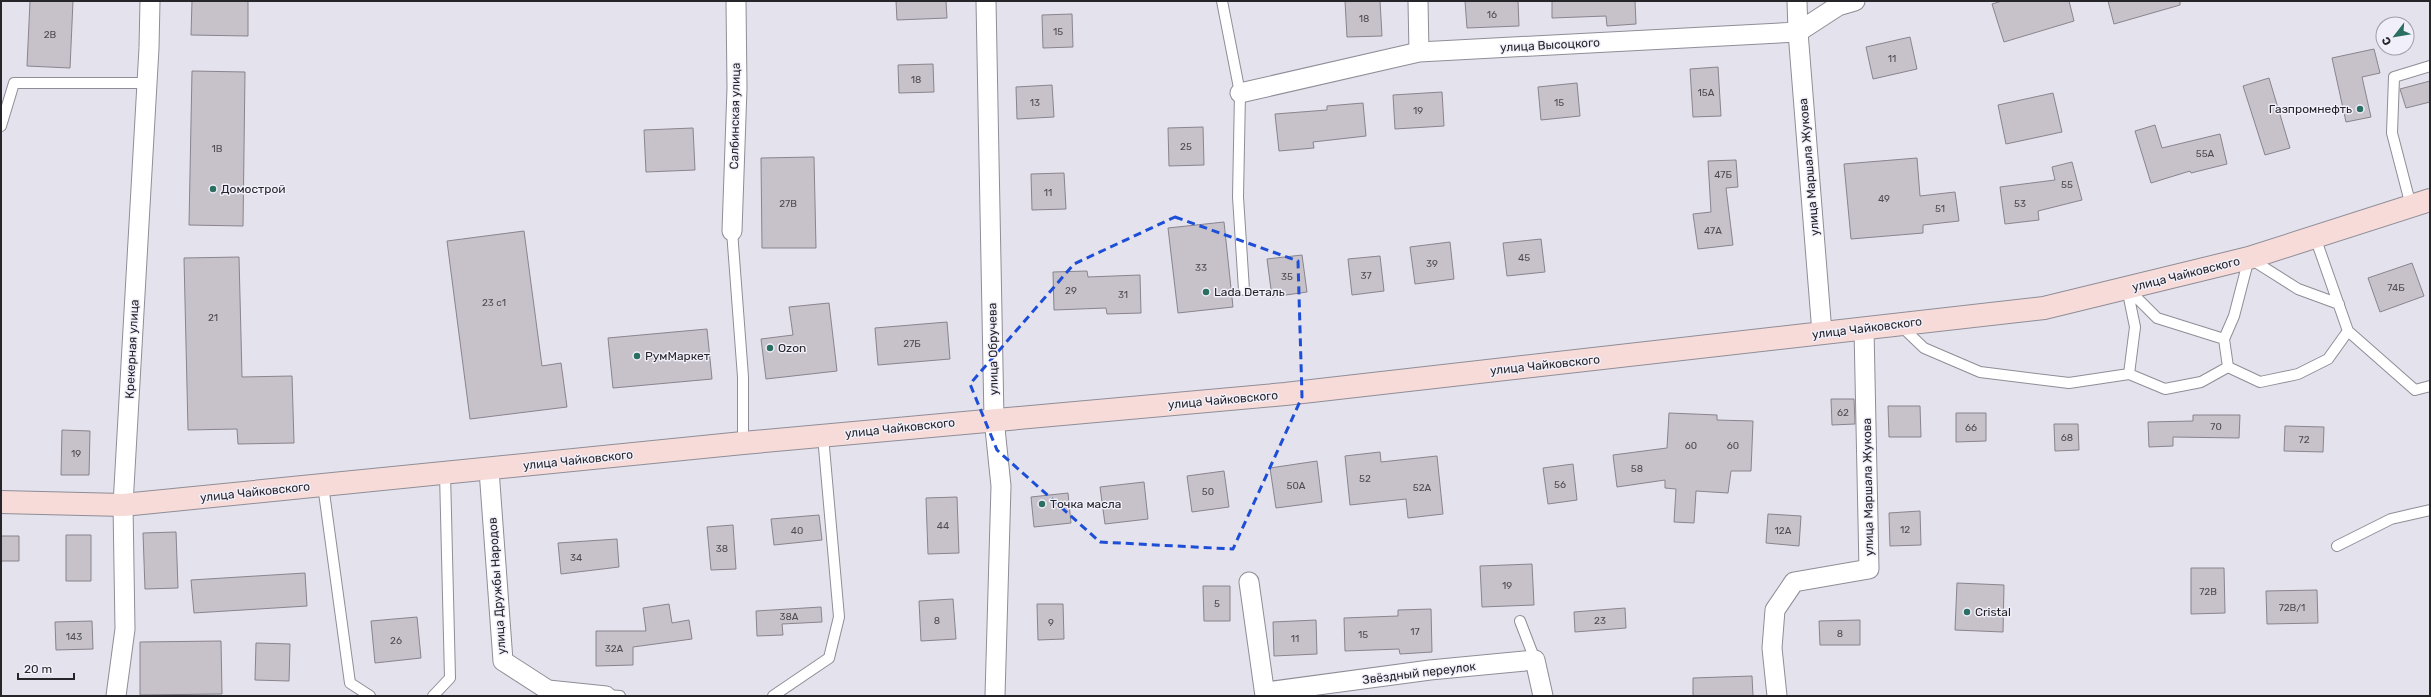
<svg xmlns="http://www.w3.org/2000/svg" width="2431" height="697" viewBox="0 0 2431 697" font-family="Rubik,sans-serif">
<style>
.building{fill:#c7c1ca;stroke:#89848d}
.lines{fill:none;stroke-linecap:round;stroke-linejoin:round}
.service-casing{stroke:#8f8d97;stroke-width:12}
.minor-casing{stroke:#8f8d97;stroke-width:21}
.secondary-casing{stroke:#8f8d97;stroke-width:24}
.service{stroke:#fff;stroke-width:10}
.minor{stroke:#fff;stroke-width:19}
.secondary{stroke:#f6dbd9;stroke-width:22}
.marked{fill:none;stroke:#1d4ed8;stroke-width:3;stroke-dasharray:8 5;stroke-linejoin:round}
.poi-dot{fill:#2b6f62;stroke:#f1effa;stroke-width:1.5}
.labels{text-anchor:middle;stroke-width:3;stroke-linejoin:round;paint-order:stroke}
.number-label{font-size:10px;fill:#4e4c51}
.street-label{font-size:12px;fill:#262529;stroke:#f1effa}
.poi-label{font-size:12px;fill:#262529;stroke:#f1effa;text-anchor:start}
</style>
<rect width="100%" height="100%" fill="#e4e2ec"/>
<path class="building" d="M30 1H73L70 68 27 66Z
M192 1H248V36L191 35Z
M896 1H946L947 18 897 20Z
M1345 1H1380L1382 36 1347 37Z
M1465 1H1518L1519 26 1467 28Z
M1552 1H1635L1636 24 1607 26 1606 16 1552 18Z
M2002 1H2069L2074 21 2004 42 1992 4Z
M2108 1H2180V5L2114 24Z
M1072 14 1073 47 1043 48 1042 15Z
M1910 37 1917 69 1873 79 1866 47Z
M2374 49 2380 73 2362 77 2371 117 2346 122 2332 58Z
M933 64 934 92 899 93 898 65Z
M1718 67 1721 116 1693 117 1690 69Z
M192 71 245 72 243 226 189 225Z
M2269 78 2290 148 2265 155 2243 86Z
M2430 81V102L2406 108 2400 89Z
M1577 83 1580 116 1541 120 1538 87Z
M1052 85 1054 117 1017 119 1016 87Z
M1442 92 1444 126 1395 129 1393 95Z
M2053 93 2062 132 2006 144 1998 105Z
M1363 103 1366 136 1313 142 1314 148 1279 151 1275 114 1327 110V106Z
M2155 125 2162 148 2220 134 2227 164 2191 173 2190 171 2151 183 2135 131Z
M1203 127 1204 165 1169 166 1168 128Z
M693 128 695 170 646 172 644 130Z
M814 157 816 248H762L761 158Z
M1917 158 1920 196 1955 192 1959 221 1923 225V233L1851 239 1844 164Z
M1736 160 1738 187 1726 188 1733 245 1698 249 1693 214 1711 212 1708 161Z
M2072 162 2082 200 2038 211 2039 220 2005 224 2000 187 2055 180 2052 167Z
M1064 173 1066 209 1032 210 1031 174Z
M1224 222 1233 307 1178 313 1168 228Z
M524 231 542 366 561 363 567 407 470 419 447 241Z
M1541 239 1545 272 1507 276 1503 243Z
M1450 242 1454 279 1415 284 1410 247Z
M1302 255 1307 292 1272 297 1267 259Z
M1380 256 1384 291 1352 295 1348 259Z
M239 257 242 377 292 376 294 443 238 444 237 429 188 430 184 258Z
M2412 263 2424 296 2380 312 2368 278Z
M1087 271 1088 277 1140 275 1141 313 1107 314 1106 308 1054 310 1053 272Z
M829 303 837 371 766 379 761 339 793 335 789 307Z
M947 322 950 359 878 365 875 328Z
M707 329 712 379 613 388 608 338Z
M1831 399H1854L1855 424 1832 425Z
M1888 406H1920L1921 437H1889Z
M1669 413 1717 415V420L1753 421 1751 471H1731L1728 493 1696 491 1694 523 1674 522 1676 489 1665 488V480L1617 487 1613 455 1667 448Z
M1956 413H1986V441L1956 442Z
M2193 415H2240L2239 438 2173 437V446L2149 447 2148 422 2193 421Z
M2054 424H2078L2079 450 2055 451Z
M2285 426 2324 427 2323 452 2284 451Z
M62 430 90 431 89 475H61Z
M1380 452 1381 462 1437 456 1443 514 1408 518 1406 499 1350 505 1345 456Z
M1317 461 1322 502 1276 508 1270 468Z
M1573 464 1577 500 1548 504 1543 468Z
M1224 471 1229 507 1192 512 1187 476Z
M1144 482 1148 519 1105 524 1100 487Z
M1068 493 1071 523 1034 527 1031 497Z
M957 497 959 553 928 554 926 498Z
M1920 511 1921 545 1890 546 1889 513Z
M1768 514 1801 516 1799 546 1766 543Z
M819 515 822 540 774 545 771 519Z
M733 525 736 569 711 570 707 527Z
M176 532 178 588 145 589 143 533Z
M66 535H91V581H66Z
M1 536H19V561H1Z
M617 539 619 567 561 574 558 543Z
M1532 564 1534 605 1482 607 1480 566Z
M2191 568H2224L2225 613 2191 614Z
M305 573 307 606 194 613 191 580Z
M1957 583 2004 585 2003 632 1955 630Z
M1203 586H1230V621H1204Z
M2317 590 2318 623 2267 624 2266 591Z
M953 599 956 639 921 641 919 601Z
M669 604 672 623 689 620 692 639 633 647V665L596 666V631H646L643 608Z
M1037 604H1063L1064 639 1038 640Z
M821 607 822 622 782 624 783 635 757 636 756 611Z
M1625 608 1626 628 1575 632 1574 612Z
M1431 609 1432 652 1400 654 1399 649 1345 651 1344 618 1398 616V610Z
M417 617 421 658 375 663 371 621Z
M1316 620 1317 654 1274 656 1273 622Z
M1860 620V645H1820L1819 621Z
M92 621 93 649 56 650 55 622Z
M221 641 222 694 140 695V642Z
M256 643 290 644 289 681 255 680Z
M1752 676 1753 696H1693V678Z"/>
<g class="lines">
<g class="service-casing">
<path id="service" d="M1222 1 1240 93 1238 197 1244 290
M1 126 14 83H147
M2411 206 2392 133 2394 77 2430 66
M732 231 743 377V443
M2315 237 2348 331 2415 390 2430 386
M1901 326 1924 348 1980 372 2069 383 2129 374 2165 389 2201 382 2228 367 2260 382 2298 374 2328 359 2348 331
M2228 367 2224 339 2234 316 2249 258 2298 289 2339 304
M2129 374 2135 327 2127 288 2157 318 2224 339
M323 485 350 683 370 696
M2337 546 2391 519 2430 510
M1520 621 1535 660
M606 695 620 696
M433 696 450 678 445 473
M773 696 829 658 839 617 823 436"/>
</g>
<g class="minor-casing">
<path id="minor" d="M986 1 994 419 1001 486 995 696
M1418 1 1419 52
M1797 1 1798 32 1822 333
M1240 93 1419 52 1798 32 1838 6 1855 1
M732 231 737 88 736 1
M489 470 503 661 548 690 606 696
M1249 582 1265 696
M1266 692 1430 670 1535 660 1543 696
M116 696 125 629 123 505 149 48 150 1
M1777 696 1772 648 1775 610 1794 582 1869 569 1864 329"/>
</g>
<g class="secondary-casing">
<path id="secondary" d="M1 502 123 505 743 443 1285 394 2044 308 2249 258 2430 200"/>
</g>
<use href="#service" class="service"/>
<use href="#minor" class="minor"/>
<use href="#secondary" class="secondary"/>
</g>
<path class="marked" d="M1175 217 1298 261 1302 397 1233 549 1100 542 997 450 970 384 1074 264Z"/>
<g class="poi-dot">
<circle cx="2360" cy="109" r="4"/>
<circle cx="213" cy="189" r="4"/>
<circle cx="1206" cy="292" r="4"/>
<circle cx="770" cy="348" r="4"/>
<circle cx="637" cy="356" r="4"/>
<circle cx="1042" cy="504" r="4"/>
<circle cx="1967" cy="612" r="4"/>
</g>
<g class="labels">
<g class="number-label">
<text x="1492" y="18">16</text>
<text x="1364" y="22">18</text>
<text x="1058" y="35">15</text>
<text x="50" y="38">2В</text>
<text x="1892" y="62">11</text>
<text x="916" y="83">18</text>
<text x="1706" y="96">15А</text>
<text x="1035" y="106">13</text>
<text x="1559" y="106">15</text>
<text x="1418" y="114">19</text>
<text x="1186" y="150">25</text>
<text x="217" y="152">1В</text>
<text x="2205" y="157">55А</text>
<text x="1723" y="178">47Б</text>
<text x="2067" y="188">55</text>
<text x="1048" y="196">11</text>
<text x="1884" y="202">49</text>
<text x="788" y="207">27В</text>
<text x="2020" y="207">53</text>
<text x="1940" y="212">51</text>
<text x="1713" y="234">47А</text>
<text x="1524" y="261">45</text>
<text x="1432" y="267">39</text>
<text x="1201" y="271">33</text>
<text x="1366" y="279">37</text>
<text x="1287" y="280">35</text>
<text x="2396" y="291">74Б</text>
<text x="1071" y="294">29</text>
<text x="1123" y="298">31</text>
<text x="494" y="306">23 с1</text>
<text x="213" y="321">21</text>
<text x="912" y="347">27Б</text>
<text x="1843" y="416">62</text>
<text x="2216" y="430">70</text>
<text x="1971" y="431">66</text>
<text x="2067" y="441">68</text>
<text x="2304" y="443">72</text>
<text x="1691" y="449">60</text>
<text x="1733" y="449">60</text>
<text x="76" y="457">19</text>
<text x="1637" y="472">58</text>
<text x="1365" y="482">52</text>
<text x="1560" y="488">56</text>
<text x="1296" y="489">50А</text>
<text x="1422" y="491">52А</text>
<text x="1208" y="495">50</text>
<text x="943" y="529">44</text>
<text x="1905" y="533">12</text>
<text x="797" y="534">40</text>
<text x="1783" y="534">12А</text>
<text x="722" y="552">38</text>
<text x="576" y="561">34</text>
<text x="1507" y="589">19</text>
<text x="2208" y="595">72В</text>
<text x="1217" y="607">5</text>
<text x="2292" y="611">72В/1</text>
<text x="789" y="620">38А</text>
<text x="937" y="624">8</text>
<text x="1600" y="624">23</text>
<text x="1051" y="626">9</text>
<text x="1415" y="635">17</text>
<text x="1840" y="637">8</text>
<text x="1363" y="638">15</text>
<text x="74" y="640">143</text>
<text x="1295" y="642">11</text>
<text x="396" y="644">26</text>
<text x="614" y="652">32А</text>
</g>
<g class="street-label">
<text transform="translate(1550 45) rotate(-3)" y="4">улица Высоцкого</text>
<text transform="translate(735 116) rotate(-89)" y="4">Салбинская улица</text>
<text transform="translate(1809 167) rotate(-95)" y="4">улица Маршала Жукова</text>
<text transform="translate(2186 274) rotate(-14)" y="4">улица Чайковского</text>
<text transform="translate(1867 328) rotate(-7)" y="4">улица Чайковского</text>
<text transform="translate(132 349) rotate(-87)" y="4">Крекерная улица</text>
<text transform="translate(993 349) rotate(-91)" y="4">улица Обручева</text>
<text transform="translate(1545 365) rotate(-6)" y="4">улица Чайковского</text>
<text transform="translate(1223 400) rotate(-5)" y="4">улица Чайковского</text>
<text transform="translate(900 428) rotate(-6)" y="4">улица Чайковского</text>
<text transform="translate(578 460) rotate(-6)" y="4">улица Чайковского</text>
<text transform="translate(1868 487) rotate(-91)" y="4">улица Маршала Жукова</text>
<text transform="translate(255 492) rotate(-6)" y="4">улица Чайковского</text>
<text transform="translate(497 586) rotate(-94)" y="4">улица Дружбы Народов</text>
<text transform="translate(1419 673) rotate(-7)" y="4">Звёздный переулок</text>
</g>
<g class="poi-label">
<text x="2352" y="113" text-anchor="end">Газпромнефть</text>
<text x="221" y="193">Домострой</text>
<text x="1214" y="296">Lada Dеталь</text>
<text x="778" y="352">Ozon</text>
<text x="645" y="360">РумМаркет</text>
<text x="1050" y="508">Точка масла</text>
<text x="1975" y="616">Cristal</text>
</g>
</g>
<rect width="2431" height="697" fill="none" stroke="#262529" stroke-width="4"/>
<g transform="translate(2395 36) rotate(239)"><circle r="19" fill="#f1effa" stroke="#a09ea6"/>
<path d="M0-3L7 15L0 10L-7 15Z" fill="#2b6f62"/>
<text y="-6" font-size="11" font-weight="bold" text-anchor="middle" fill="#262529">С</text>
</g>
<path d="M18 673v6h56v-6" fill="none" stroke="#262529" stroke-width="2"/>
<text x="24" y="673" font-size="12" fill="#262529" stroke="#f1effa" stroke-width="3" paint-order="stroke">20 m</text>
</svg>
